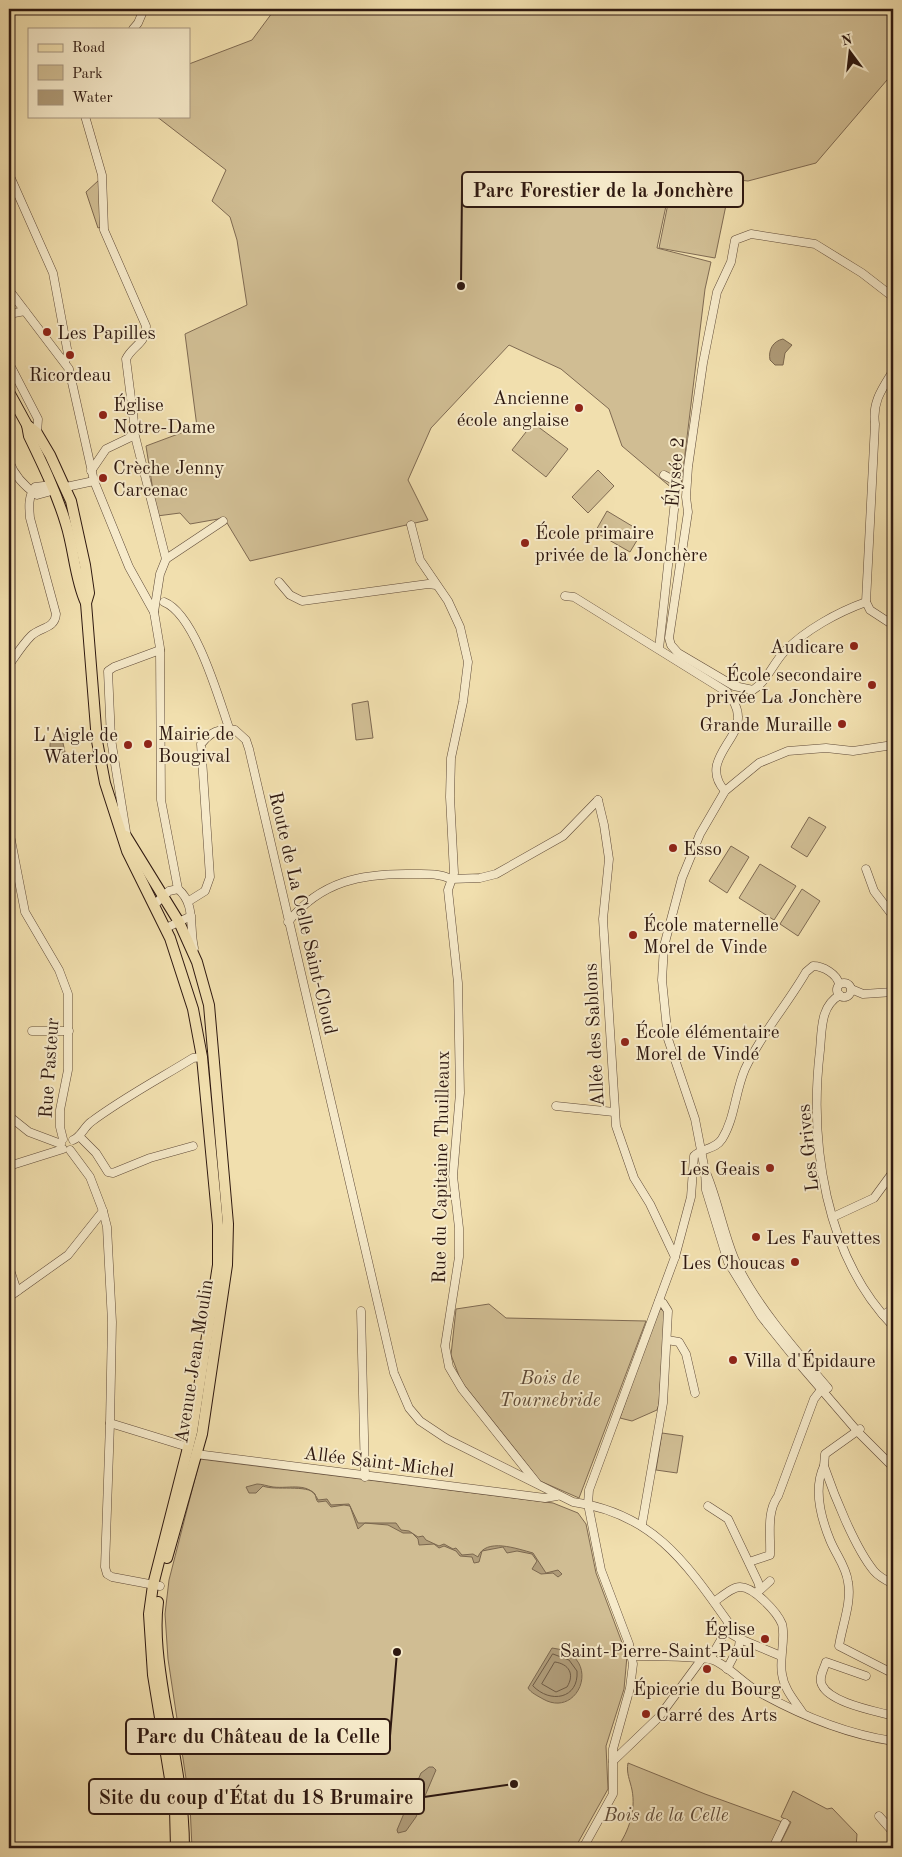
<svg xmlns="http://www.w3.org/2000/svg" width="902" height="1857" font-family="'Old Standard TT',serif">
<rect width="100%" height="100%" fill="#f1dfae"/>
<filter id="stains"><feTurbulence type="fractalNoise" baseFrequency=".004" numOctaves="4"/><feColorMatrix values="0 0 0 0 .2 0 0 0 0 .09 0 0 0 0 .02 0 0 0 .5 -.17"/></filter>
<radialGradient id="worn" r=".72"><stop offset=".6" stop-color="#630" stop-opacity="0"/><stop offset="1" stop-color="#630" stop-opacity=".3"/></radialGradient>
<g fill="#d0bd93" stroke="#7f6a52">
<polygon points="275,9 893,9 893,73 816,163 748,181 673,173 657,248 711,262 705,289 680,495 622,446 609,409 561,369 509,345 431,428 408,480 428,520 250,561 224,518 190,524 180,513 157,516 146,446 197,427 185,334 247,305 237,240 230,217 212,201 226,170 156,116 189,116 189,64 252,40"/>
<polygon points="674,174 731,181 715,258 659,248"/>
<polygon points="99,180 101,227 98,228 86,192"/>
<polygon points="533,423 568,449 546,477 512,450"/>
<polygon points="598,470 614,486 588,513 572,497"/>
<polygon points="607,511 642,532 630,552 595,532"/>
<polygon points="368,701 373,738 356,740 352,704"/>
<polygon points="809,817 826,827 807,857 791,847"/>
<polygon points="731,846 749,857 727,893 709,881"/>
<polygon points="760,864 796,886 774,920 739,898"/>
<polygon points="802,889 820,901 798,936 780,924"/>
<polygon points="489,1304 506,1318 646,1321 579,1498 540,1481 461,1381 451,1355 456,1309"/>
<polygon points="658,1308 665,1311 659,1404 657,1410 632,1421 620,1418"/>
<polygon points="662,1433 683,1436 677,1473 656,1470"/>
<polygon points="200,1459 553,1503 578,1513 586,1524 596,1573 627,1656 624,1689 606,1746 608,1789 575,1848 192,1848 190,1805 168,1659 165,1614 169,1580"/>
<path d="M 628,1763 L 705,1794 L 785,1823 L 773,1848 L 617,1848 C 629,1831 636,1810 632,1790 C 630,1780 626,1773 628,1763 Z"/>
<polygon points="793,1791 827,1809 832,1808 857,1834 856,1848 778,1848 791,1822 781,1817"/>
</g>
<g fill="#af9b78" stroke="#7b674e">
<path d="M 783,339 L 792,345 L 785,353 L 783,365 L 775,365 L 770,360 C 768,350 773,341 783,339 Z"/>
<path d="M 61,732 L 68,737 L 63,743 L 65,752 L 57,757 L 53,755 C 47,746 50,736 61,732 Z"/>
<path d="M 257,1484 C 262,1484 267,1486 273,1487 C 290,1489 310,1481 318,1500 L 327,1499 L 331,1505 L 349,1504 L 358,1523 L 396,1523 L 401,1530 L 409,1531 L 418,1537 L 423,1536 L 426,1540 L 439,1546 L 444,1544 L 453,1549 L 456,1548 L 462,1555 L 473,1554 L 478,1557 C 485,1537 518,1549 533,1553 L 546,1573 L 558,1570 L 562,1574 L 558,1577 L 553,1573 L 541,1574 L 532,1569 L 537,1561 L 532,1554 L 517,1551 L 507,1553 L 503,1547 L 482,1551 L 479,1562 L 474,1563 L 472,1557 L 460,1556 L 456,1551 L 444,1546 L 439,1548 L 434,1544 L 419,1545 L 418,1539 L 412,1533 L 403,1533 L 388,1525 L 365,1523 L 358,1529 L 350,1506 L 344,1505 L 331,1507 L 326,1501 L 318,1502 C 316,1500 316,1497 315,1494 C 308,1484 274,1491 263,1486 L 256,1493 L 249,1493 L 246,1487 Z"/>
<path d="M 552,1648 C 604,1654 580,1720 543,1699 C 538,1696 531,1693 528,1688 Z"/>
<polygon points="429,1767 433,1767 436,1770 416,1817 406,1831 398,1833 397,1830 418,1780 421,1773"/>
</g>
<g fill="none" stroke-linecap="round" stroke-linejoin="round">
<g stroke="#6e5a44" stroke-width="1">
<path d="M 553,1654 L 569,1660 L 577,1671 C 579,1699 550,1704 533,1686 Z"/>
<path d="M 555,1662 C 569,1664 575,1674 567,1687 L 556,1692 L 542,1684 Z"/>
</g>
<g stroke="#5f4a38" stroke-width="9">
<g id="minor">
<polyline points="133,29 138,23 144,9"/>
<path d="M 85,116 L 102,175 L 104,230 L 146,326 C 146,344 133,345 126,359 L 135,430 L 129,438 L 106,449 L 91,471"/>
<polyline points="9,174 53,273 68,354 65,362"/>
<polyline points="9,290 69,369 94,481 129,567 154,612 160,648 161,800 178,889"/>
<polyline points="9,314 25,311"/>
<polyline points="9,363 38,419 37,433"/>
<path d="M 893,371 C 882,389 872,402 875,424 L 866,602 L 870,610 L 893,625"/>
<polyline points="134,432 166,559 160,574 154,612"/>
<path d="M 9,461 C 14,475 24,486 37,495 L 48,492 L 52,485 L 35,487 C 28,497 29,507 30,518 L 56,614 C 55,629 40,627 31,636 C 23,644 16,655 9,665"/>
<polyline points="66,487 94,481"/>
<polyline points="411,525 420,560 448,601 460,627 468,662 463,702 451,758 450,797 454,873 448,890 458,983 460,1093 453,1176 459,1228 459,1257 445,1346 449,1367 462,1389 536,1482"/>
<polyline points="166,559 223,521"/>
<polyline points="279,582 290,595 302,601 428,584 436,585"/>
<path d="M 565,596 L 574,597 L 727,692 C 732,699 738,707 738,717 C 739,741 699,762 725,791"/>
<path d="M 164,602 C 195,614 219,699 229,728"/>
<path d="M 866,602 C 838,612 805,630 784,652 C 772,665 768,680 753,690 L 734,686 L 678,653 L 671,645 L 669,638 L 688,512 L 686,497 L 688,467 L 703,363 L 717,292 L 731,262 L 735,240 L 751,234 L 815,244 L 862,273 L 893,297"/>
<polyline points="659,649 677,482 664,475"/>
<polyline points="893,745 853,751 826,748 788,751 759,763 725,791 700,834 682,878 664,946 662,980 668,1039 695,1119 705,1171 706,1190 728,1262 761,1316 802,1367 858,1432 893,1467"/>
<polyline points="598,800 604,825 609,859 603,919 616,1126 634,1178 650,1204 675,1257"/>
<polyline points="9,830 25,912 59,970 68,994 68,1070 60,1110 60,1127 63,1139"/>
<polyline points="127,838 111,739 108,671 114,667 160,650"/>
<polyline points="866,869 874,891 893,916"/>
<polyline points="451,879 480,878 496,874 563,836 598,800"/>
<path d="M 189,901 L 205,891 L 210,877 L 201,744 C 209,733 221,727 235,730 L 246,740 L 249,749 L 394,1373 L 409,1408 L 420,1421 L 447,1439 L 573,1502 C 652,1513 685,1561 728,1622 L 726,1631 L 710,1659"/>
<path d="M 155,904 L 169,891 L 178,889 C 196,904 189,927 194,948"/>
<path d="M 288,922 C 321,881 362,873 413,874 C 425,874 439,873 451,879"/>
<polyline points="166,928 191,916"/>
<polyline points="893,962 893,984"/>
<circle cx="844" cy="990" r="7"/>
<polyline points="851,989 863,994 893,992"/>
<path d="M 840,995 C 820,1006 822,1030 820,1050 C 809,1143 825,1256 893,1326"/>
<polyline points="32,1031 69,1031"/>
<polyline points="556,1106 614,1112"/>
<polyline points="9,1116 29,1132 61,1144"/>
<polyline points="79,1136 96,1153 108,1172 113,1173 150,1158 193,1146"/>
<path d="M 73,1140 C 81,1137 84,1127 91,1122 C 123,1098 159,1079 193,1058 L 202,1057"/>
<polyline points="70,1150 90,1177 103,1211 107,1227 112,1322 110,1423 188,1447"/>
<polyline points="9,1166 63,1149"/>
<path d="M 707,1175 C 718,1202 723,1231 734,1258 C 753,1302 797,1352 828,1388"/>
<polyline points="833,1217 874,1198 893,1172"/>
<polyline points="9,1267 17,1291"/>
<polyline points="9,1297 68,1255 103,1211"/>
<polyline points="361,1311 365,1477"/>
<polyline points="883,1315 893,1309"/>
<polyline points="667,1340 679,1342 686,1354 695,1393"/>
<polyline points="110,1423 105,1567 107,1574 112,1577 160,1586"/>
<path d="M 860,1429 L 825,1454 L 824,1466 C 834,1495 855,1548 874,1571 C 879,1577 887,1581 893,1584"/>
<polyline points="196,1454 545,1498 557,1496"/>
<path d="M 824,1466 C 813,1489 821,1518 830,1540 C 836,1555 846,1566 848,1582 C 852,1602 842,1626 839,1646 L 890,1672"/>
<polyline points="708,1506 728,1519 758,1582 760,1589 757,1592"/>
<polyline points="642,1524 663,1403 668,1311 663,1303 659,1301"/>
<path d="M 749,1562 L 770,1555 C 771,1535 766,1513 778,1496 L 814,1399 L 824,1386"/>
<polyline points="759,1591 770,1581"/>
<path d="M 714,1602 C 721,1597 732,1587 740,1587 C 754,1587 777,1612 782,1624 C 786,1637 779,1660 782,1674 C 784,1689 794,1700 802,1712"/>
<polyline points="726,1631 740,1639 781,1656"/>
<path d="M 633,1656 C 657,1656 685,1656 709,1659 C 722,1660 744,1684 757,1691 C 798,1714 846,1734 893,1741"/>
<polyline points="727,1669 739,1646 740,1639"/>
<path d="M 866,1676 L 826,1662 C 824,1669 818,1678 822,1685 C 830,1703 876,1711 893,1716"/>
<polyline points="613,1761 659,1717 701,1660"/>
<polyline points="879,1816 893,1832"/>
<path d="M 583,1848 L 613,1794 L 613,1749 L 630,1688 L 633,1664 L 629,1644 L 601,1570 L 588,1504 L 589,1490 L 675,1257 L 691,1197 L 694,1156 C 702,1148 715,1150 722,1139 C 735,1118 735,1092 745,1069 C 761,1034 787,1005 806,972 L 813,966 C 823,966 837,974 839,984"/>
<polyline points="773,1848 785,1823"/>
</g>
</g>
<g stroke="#2e1810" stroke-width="12">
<g id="major">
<polyline points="9,392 27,425 37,433 50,455 71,501 85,565 89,593 86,603"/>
<path d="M 27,425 L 29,436 C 43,465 57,494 66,524 C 74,549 75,580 86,603 L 97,741 L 105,783 L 127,851 L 170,938 L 193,1009 L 202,1057 L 218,1225 L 218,1265 L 192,1432 L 153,1585 L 149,1614 L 153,1675 L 175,1809 L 176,1848"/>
<polyline points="126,836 179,922 197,962 209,1005 228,1224 227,1265 202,1434 167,1558"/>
<path d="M 158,1602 C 154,1632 159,1666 164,1697 C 173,1747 184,1797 184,1848"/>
</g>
</g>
<use href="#minor" stroke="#f6eaca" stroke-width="8"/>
<use href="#major" stroke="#f1dfae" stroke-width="10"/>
</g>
<g fill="#8f2418" stroke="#f6eaca" stroke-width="2">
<circle cx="47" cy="332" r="5"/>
<circle cx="70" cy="355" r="5"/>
<circle cx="579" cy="408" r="5"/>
<circle cx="103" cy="415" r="5"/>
<circle cx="103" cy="478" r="5"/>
<circle cx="525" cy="543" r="5"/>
<circle cx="854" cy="646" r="5"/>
<circle cx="872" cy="685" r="5"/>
<circle cx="842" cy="724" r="5"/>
<circle cx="148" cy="744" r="5"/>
<circle cx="128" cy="745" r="5"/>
<circle cx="673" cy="848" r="5"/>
<circle cx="633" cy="935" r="5"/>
<circle cx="625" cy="1042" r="5"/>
<circle cx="770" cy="1168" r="5"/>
<circle cx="756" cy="1237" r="5"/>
<circle cx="795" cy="1262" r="5"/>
<circle cx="733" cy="1360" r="5"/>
<circle cx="765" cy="1639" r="5"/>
<circle cx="707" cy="1669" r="5"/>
<circle cx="646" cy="1714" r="5"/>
</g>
<g text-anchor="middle" stroke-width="4" stroke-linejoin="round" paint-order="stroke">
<g font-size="19" fill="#2e1810" stroke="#f6eaca" text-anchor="start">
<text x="57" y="339">Les Papilles</text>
<text x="70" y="381" text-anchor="middle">Ricordeau</text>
<text x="569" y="404" text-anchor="end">Ancienne<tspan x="569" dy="22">école anglaise</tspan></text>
<text x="113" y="411">Église<tspan x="113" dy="22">Notre-Dame</tspan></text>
<text x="113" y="474">Crèche Jenny<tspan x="113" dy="22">Carcenac</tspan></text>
<text x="535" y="539">École primaire<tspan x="535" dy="22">privée de la Jonchère</tspan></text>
<text x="844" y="653" text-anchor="end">Audicare</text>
<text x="862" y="681" text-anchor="end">École secondaire<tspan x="862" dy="22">privée La Jonchère</tspan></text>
<text x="832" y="731" text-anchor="end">Grande Muraille</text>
<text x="158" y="740">Mairie de<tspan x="158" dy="22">Bougival</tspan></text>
<text x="118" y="741" text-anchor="end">L'Aigle de<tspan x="118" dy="22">Waterloo</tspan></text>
<text x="683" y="855">Esso</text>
<text x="643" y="931">École maternelle<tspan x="643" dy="22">Morel de Vinde</tspan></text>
<text x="635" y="1038">École élémentaire<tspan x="635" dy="22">Morel de Vindé</tspan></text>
<text x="760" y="1175" text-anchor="end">Les Geais</text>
<text x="766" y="1244">Les Fauvettes</text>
<text x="785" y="1269" text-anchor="end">Les Choucas</text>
<text x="743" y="1367">Villa d'Épidaure</text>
<text x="755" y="1635" text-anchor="end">Église<tspan x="755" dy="22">Saint-Pierre-Saint-Paul</tspan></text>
<text x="707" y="1695" text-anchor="middle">Épicerie du Bourg</text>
<text x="656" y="1721">Carré des Arts</text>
</g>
<g font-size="19" fill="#2e1810" stroke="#f6eaca">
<text transform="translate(674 472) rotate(-85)" y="7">Élysée 2</text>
<text transform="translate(304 913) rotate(77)" y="7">Route de La Celle Saint-Cloud</text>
<text transform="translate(593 1035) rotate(-93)" y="7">Allée des Sablons</text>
<text transform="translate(48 1068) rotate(-86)" y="7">Rue Pasteur</text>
<text transform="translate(807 1148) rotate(-96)" y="7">Les Grives</text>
<text transform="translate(440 1167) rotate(-89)" y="7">Rue du Capitaine Thuilleaux</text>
<text transform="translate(193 1361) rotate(-81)" y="7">Avenue Jean Moulin</text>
<text transform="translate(379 1461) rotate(7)" y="7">Allée Saint-Michel</text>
</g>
<g font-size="19" font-style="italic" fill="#5f4a37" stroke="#f6eaca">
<text x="550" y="1384">Bois de<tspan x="550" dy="22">Tournebride</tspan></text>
<text x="666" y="1821">Bois de la Celle</text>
</g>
</g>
<path fill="none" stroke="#2e1810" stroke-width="2" d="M461 286L462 190M397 1652L390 1736M514 1784L424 1797"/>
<g fill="#2e1810" stroke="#f6eaca" stroke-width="2">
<circle cx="461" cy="286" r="5"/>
<circle cx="397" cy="1652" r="5"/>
<circle cx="514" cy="1784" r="5"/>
</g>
<g fill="#f6eaca" stroke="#2e1810" stroke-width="2">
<rect x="462" y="172" width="281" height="35" rx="5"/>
<rect x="126" y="1719" width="264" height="35" rx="5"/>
<rect x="89" y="1779" width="335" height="35" rx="5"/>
</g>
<g font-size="20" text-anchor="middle" font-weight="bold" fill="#2e1810">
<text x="603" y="197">Parc Forestier de la Jonchère</text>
<text x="258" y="1743">Parc du Château de la Celle</text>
<text x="256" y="1804">Site du coup d'État du 18 Brumaire</text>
</g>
<rect width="902" height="1857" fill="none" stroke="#f1dfae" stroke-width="30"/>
<rect x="10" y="10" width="882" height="1837" fill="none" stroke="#2e1810" stroke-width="2.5"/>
<rect x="15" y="15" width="872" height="1827" fill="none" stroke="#2e1810"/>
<rect x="28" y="28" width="162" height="90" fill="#f6eaca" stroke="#a69680"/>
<rect x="38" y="44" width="25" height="8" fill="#f1dfae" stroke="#a69680"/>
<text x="72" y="52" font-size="15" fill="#2e1810">Road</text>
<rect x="38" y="65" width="25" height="15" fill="#d0bd93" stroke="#a69680"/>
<text x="72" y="78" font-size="15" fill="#2e1810">Park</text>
<rect x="38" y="90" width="25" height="15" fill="#af9b78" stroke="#a69680"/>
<text x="72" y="102" font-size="15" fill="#2e1810">Water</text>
<g transform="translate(850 52) rotate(345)" stroke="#f6eaca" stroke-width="4" paint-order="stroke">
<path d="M0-4L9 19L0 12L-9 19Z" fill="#2e1810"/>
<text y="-8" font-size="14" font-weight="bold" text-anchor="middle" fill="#2e1810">N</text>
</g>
<rect width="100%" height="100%" filter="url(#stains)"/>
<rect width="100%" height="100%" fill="url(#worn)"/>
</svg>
